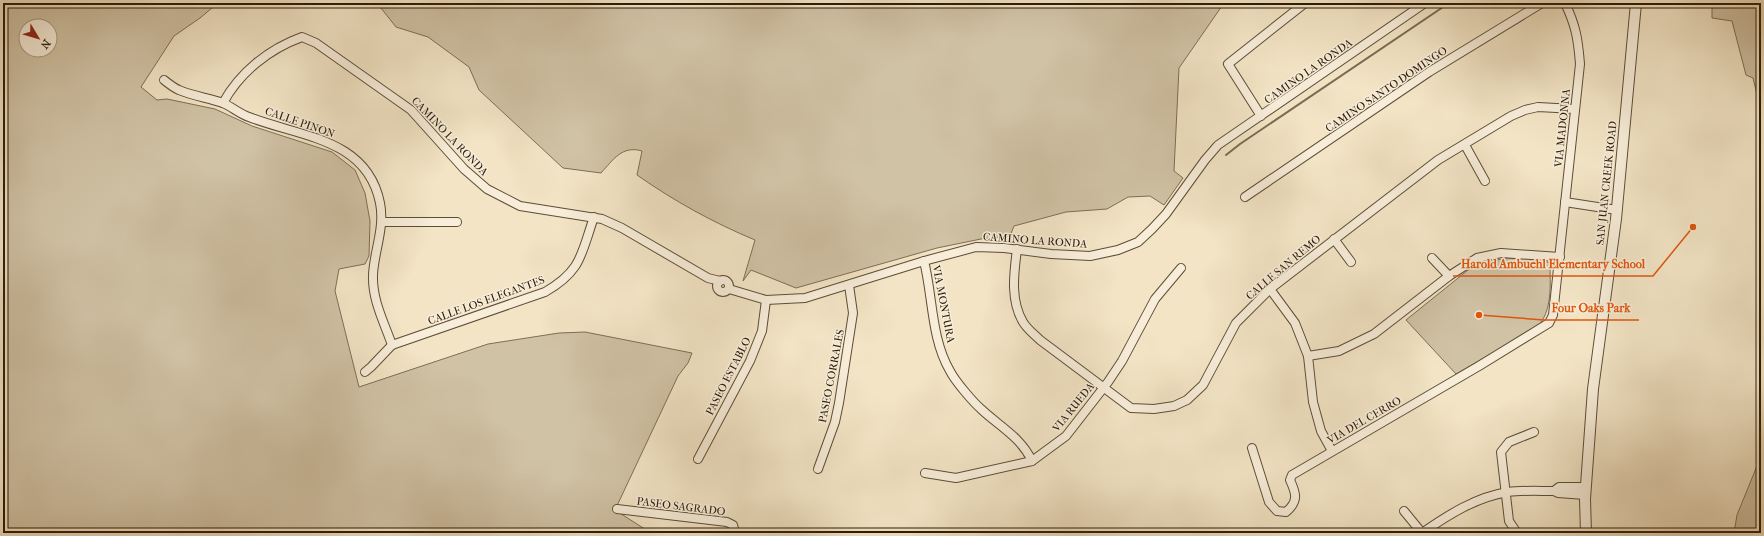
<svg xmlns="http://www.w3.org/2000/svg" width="1764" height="536" font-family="'IM FELL French Canon',serif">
<rect width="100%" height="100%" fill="#f2e4c5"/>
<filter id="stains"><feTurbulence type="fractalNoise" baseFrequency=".005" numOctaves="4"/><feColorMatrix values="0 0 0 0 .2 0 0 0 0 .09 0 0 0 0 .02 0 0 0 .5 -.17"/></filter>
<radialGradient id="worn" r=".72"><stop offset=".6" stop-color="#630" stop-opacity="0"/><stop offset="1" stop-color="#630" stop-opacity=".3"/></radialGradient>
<g fill="#d0c2a5" stroke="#7e6e56" fill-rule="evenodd">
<path d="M 3,3 L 218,3 L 200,18 L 174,36 L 141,87 L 157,100 L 167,99 L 215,109 L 252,126 L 332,152 L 355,170 L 365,193 L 370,221 L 369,256 L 365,264 L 339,269 L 335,291 L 359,387 L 488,344 L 559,333 L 585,332 L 692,353 L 688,363 L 678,376 L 615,510 L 651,533 L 3,533 ZM 26,26 L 50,26 L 50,50 L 26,50 Z"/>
<path d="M 377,3 L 1224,3 L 1179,68 L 1174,171 L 1183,178 L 1164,205 L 1150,196 L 1128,197 L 1107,209 L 1066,212 L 1014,226 L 1010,236 L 981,239 L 937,248 L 796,288 L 751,270 L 743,281 L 755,240 C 714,223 674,201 637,175 L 642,151 C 622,145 613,160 601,173 L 563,168 L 479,90 L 469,67 L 428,37 L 396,27 Z"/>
<polygon points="1712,3 1761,3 1761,111 1753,78 1746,75 1732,21 1712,18"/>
<path d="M 1507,258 L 1540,259 L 1550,263 C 1550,284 1553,311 1537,327 L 1456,374 L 1406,320 L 1468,270 L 1487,262 Z"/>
<polygon points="1761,456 1761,533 1734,533 1737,515"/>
</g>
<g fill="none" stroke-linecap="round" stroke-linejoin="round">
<polyline stroke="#7a6b53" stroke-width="2" points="1226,155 1240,144 1449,3"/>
<g stroke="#5d4d37" stroke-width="10">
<g id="minor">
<path d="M 164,80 C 169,84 174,88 179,90 C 193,96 209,98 223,103 C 232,107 240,114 249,117 C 300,137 367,138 380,203 C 385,228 374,251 373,275 C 372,300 384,322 392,345"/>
<path d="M 223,103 C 240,72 269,49 302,37 L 316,43 L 411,110 L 464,169 L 487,189 L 520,206 L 602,219 L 622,228 L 708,278 L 720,281"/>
<polyline points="1261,116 1228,64 1305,3"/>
<polyline points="1465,145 1485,181"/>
<polyline points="1245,197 1429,72 1542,3"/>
<polyline points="1565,202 1617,210"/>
<polyline points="382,222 457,222"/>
<polyline points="1334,239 1351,262"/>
<path d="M 1017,249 C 1014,273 1010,300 1023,322 C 1027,329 1034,334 1040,340 L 1131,408 L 1154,409 L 1174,406 L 1187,400 L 1203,385 L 1236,323 L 1270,289 L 1438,160 L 1511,116 L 1525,110 L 1538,107 L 1575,109"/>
<polyline points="1432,258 1449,276"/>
<path d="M 924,261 C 933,297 931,339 950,371 C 955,381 973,402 981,409 C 999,426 1021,437 1032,461"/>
<circle cx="723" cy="286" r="6"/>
<polyline points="729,289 766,300 805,298 924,261 976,247 1004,248 1051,254 1090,256 1118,250 1138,242 1152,229 1166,214 1205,160 1218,145 1425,3"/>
<polyline points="1270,289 1295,323 1308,356 1313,402 1321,431 1332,451"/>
<path d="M 392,345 L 545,292 C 582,271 581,254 594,217"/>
<polyline points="1308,356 1339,351 1374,334 1449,276 1477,258 1501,253 1560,257"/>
<polyline points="365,372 371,367 392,345"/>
<path d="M 1252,448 L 1269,502 L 1277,511 L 1286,512 C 1299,501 1296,493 1290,480 L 1292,475 L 1479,366 L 1549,323 L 1553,315 L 1580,64 C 1578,39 1576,26 1565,3"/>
<polyline points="698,459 750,361 762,331 766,300"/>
<polyline points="818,469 835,422 839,403 853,313 849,285"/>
<polyline points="925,473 956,478 1032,461 1066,436 1108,382 1122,361 1155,299 1181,268"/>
<polyline points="1554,491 1559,487 1586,487"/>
<polyline points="617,509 727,522 733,525 735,533"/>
<polyline points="1404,511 1422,533"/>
<path d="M 1422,533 C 1448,515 1476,497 1508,492 C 1523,490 1539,491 1554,491 L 1558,493 L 1585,495"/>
<polyline points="1517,533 1509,521 1501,452 1509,442 1534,432"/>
</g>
</g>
<g stroke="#5d4d37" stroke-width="12">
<polyline id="tertiary" points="1586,533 1585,499 1593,389 1616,219 1636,3"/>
</g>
<use href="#minor" stroke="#f7edd9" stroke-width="8"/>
<use href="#tertiary" stroke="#f7edd9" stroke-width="10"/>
</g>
<g text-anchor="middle" stroke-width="3" stroke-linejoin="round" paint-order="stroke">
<g font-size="11" fill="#2b1b08" stroke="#f7edd9">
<text transform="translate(1308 71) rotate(-35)" y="4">CAMINO LA RONDA</text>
<text transform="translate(1386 89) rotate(-34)" y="4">CAMINO SANTO DOMINGO</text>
<text transform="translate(300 122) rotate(19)" y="4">CALLE PINON</text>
<text transform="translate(1562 128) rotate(-84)" y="4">VIA MADONNA</text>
<text transform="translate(450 136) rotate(46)" y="4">CAMINO LA RONDA</text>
<text transform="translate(1606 183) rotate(-84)" y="4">SAN JUAN CREEK ROAD</text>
<text transform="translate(1035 240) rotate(4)" y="4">CAMINO LA RONDA</text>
<text transform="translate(1283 267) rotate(-40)" y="4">CALLE SAN REMO</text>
<text transform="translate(486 300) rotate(-20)" y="4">CALLE LOS ELEGANTES</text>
<text transform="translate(944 304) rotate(79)" y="4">VIA MONTURA</text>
<text transform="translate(728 376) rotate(-63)" y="4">PASEO ESTABLO</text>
<text transform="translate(831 376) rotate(-79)" y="4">PASEO CORRALES</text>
<text transform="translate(1073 407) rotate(-51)" y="4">VIA RUEDA</text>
<text transform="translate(1364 420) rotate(-30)" y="4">VIA DEL CERRO</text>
<text transform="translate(681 506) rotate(7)" y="4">PASEO SAGRADO</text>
</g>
</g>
<path fill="none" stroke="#df560c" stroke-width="1.5" d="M1693 227L1653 276H1453M1479 315L1544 320H1639"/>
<g fill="#df560c" stroke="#f7edd9" stroke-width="1.5">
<circle cx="1693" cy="227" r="4"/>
<circle cx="1479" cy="315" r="4"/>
</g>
<g font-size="12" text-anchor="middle" font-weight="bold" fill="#df560c" stroke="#f7edd9" stroke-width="3" stroke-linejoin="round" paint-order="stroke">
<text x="1553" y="268">Harold Ambuehl Elementary School</text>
<text x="1591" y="312">Four Oaks Park</text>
</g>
<rect width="1764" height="536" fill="none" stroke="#f2e4c5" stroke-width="16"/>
<rect x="4" y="4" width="1756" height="528" fill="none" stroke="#2b1b08" stroke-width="2"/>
<rect x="8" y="8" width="1748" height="520" fill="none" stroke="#2b1b08"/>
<g transform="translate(38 38) rotate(128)"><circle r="19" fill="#f7edd9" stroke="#a59985"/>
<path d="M0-3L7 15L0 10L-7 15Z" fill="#8f2418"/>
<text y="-6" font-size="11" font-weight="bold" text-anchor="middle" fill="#2b1b08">N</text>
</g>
<rect width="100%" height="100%" filter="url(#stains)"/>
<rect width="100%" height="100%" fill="url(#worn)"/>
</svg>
